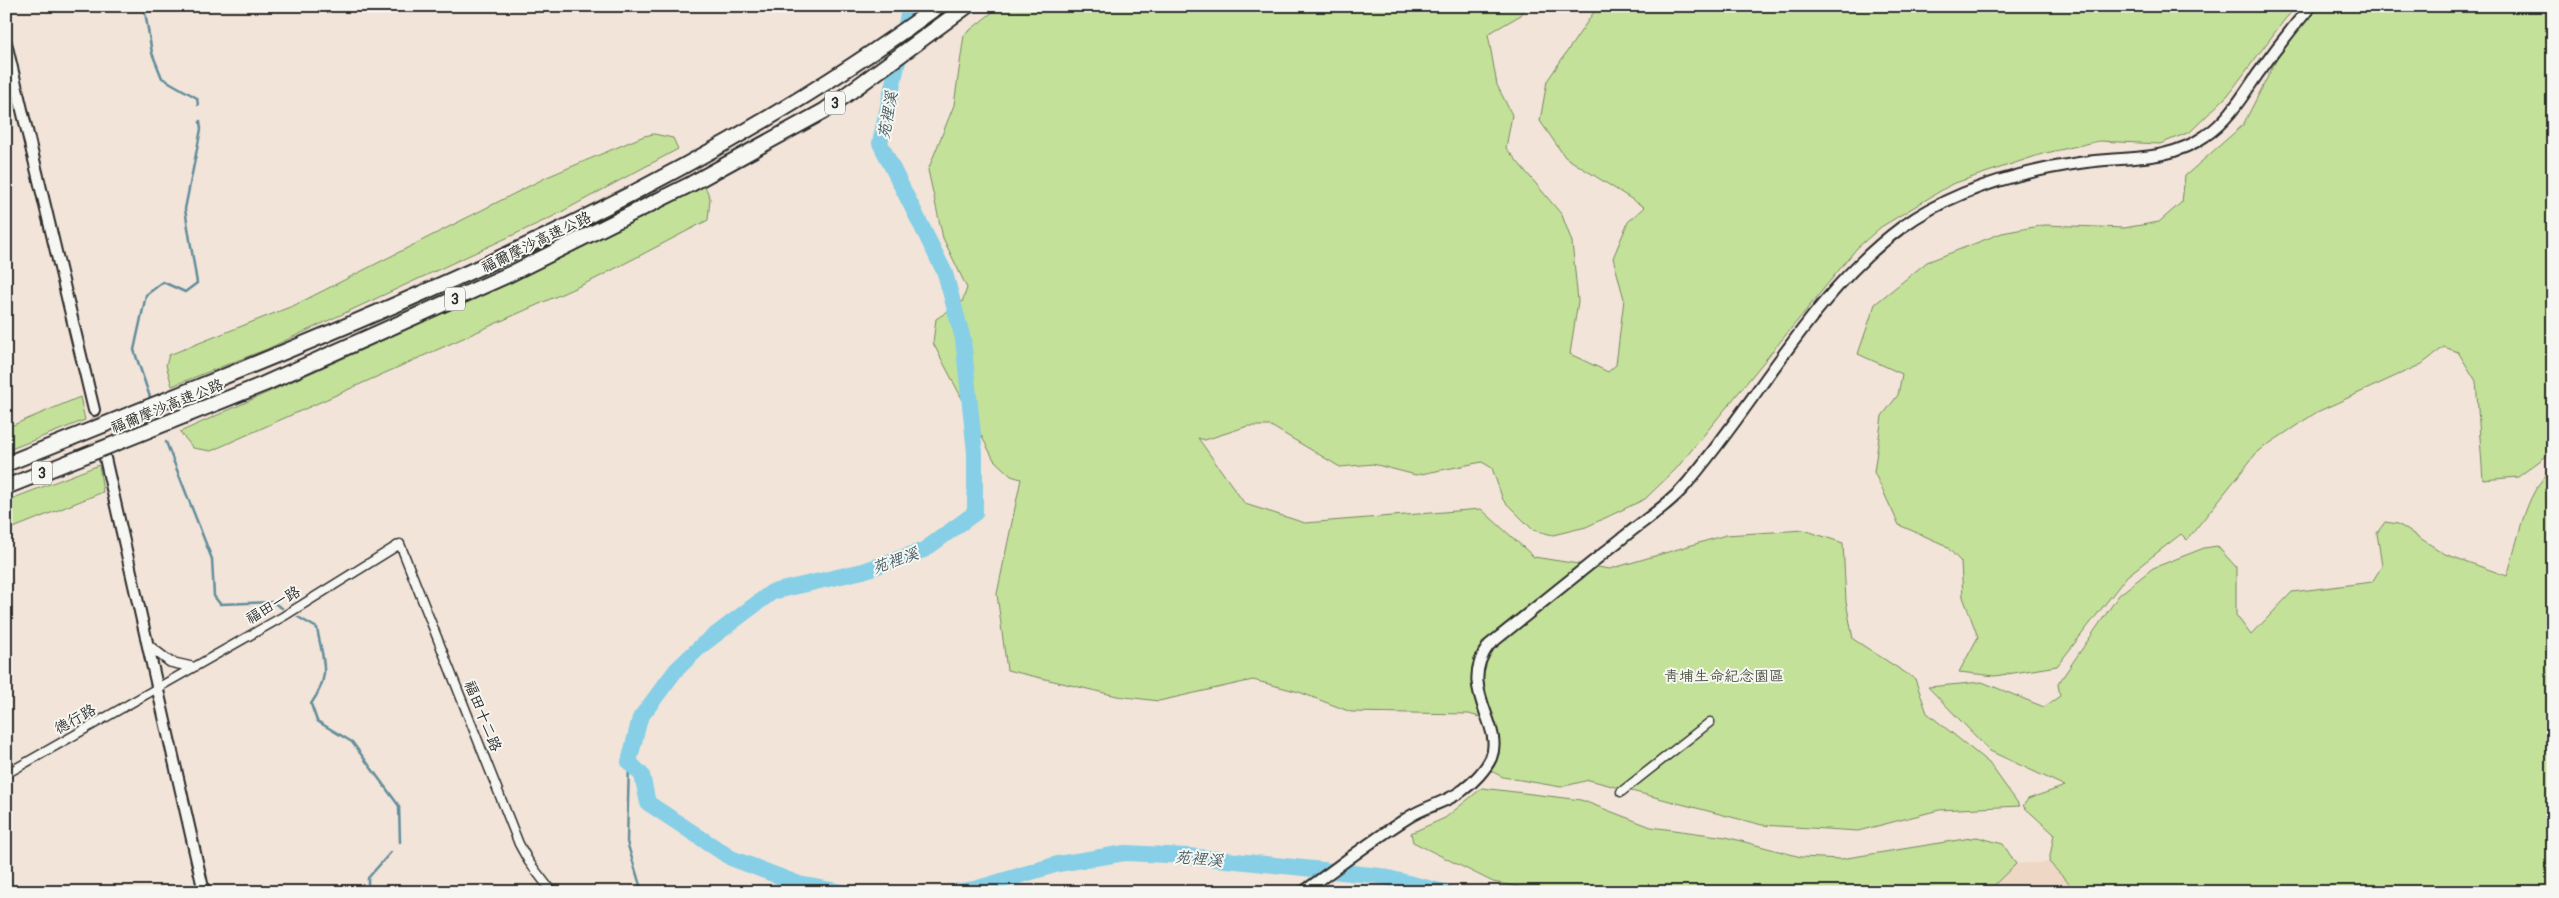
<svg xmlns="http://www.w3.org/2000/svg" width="2559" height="898" font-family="Pangolin,'LXGW WenKai TC',sans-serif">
<rect width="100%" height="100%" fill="#f2e4d8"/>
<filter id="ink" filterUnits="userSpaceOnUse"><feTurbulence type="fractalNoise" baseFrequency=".02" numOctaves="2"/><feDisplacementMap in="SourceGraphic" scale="10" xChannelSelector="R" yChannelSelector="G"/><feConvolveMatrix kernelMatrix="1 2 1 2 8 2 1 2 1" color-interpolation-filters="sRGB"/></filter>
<g filter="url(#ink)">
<polygon fill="#efd7c5" points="2049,862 2077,892 1987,892 2016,864"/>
<g fill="#c3e199" stroke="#778662">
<polygon points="1000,6 1527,6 1521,15 1488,34 1497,85 1512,115 1506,148 1562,215 1572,242 1578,301 1570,354 1608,372 1616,365 1624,299 1613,258 1628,222 1644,207 1565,157 1540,121 1547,81 1598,6 2298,6 2285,19 2228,95 2190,132 2160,144 2099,141 2042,154 1952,184 1881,227 1857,248 1676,469 1645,499 1586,527 1553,535 1533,530 1503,500 1492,468 1482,462 1416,475 1373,464 1340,467 1271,426 1248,426 1205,440 1198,438 1245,504 1305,523 1481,509 1534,557 1610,569 1726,535 1804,530 1843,543 1846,602 1853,639 1915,679 1927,713 1989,763 2020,806 1939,810 1858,831 1762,825 1589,780 1561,787 1503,777 1491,771 1498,749 1493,721 1469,714 1351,712 1299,692 1253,680 1159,701 1117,696 1007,670 997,594 1021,479 1011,476 994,460 933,343 936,319 962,302 967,288 943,238 928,170 954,105 964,35"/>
<polygon points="2320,6 2553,6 2553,451 2518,477 2483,480 2476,381 2458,352 2444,347 2422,364 2317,412 2258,451 2187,540 2181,534 2127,576 2057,666 1995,676 1959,672 1978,637 1963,597 1961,562 1945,545 1899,525 1874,472 1882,416 1898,395 1902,374 1858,354 1875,304 1927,262 2002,233 2045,225 2124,228 2159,222 2182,202 2185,176 2243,125 2286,41"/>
<polygon points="654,134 673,138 678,149 552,217 267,349 172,386 166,365 169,355 295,305 547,177 644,136"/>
<polygon points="704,184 710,198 708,220 595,279 211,451 193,448 180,432 510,283"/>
<polygon points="80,397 85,420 6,451 6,428"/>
<polygon points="99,465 103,492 6,531 6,501"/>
<path d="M 2553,468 L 2553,892 L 2077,892 L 2049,862 L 2054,834 L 2023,806 L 2028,799 L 2065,786 L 1990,751 L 1928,687 L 1982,682 L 2044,707 L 2060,696 L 2058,684 L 2119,595 L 2153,568 L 2204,548 L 2217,546 L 2236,567 L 2236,615 L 2251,635 L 2292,592 L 2372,582 L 2382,566 L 2377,533 L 2385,522 L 2398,524 L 2445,554 L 2507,576 C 2519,540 2523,494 2553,468 Z"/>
<polygon points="1482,788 1581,800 1651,827 1726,837 1801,857 1841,859 1977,837 2003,844 2016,864 1987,892 1545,892 1493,882 1413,842 1411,833 1445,818"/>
</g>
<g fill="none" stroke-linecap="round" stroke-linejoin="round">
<g stroke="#628d9c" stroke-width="2.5">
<polyline points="144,6 152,53 162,78 197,98 198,105"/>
<polyline points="151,400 134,350 146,295 163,282 185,292 197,283 185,209 201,129 200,121"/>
<polyline points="155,410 159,421"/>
<polyline points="166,442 212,559 214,596 220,604 272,602 282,608"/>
<path d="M 298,617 L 317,628 C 323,662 332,674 311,704 L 317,721 L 352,742 L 399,806 L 400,842"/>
<polyline points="629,762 627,842 642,892"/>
<polyline points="368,892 368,878 391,852"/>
</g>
<g stroke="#86cfe7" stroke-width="16">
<polyline points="843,892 799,884 731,858 648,803 642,775 629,762 640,718 676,670 702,645 772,592 863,571 924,550 975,513 975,453 963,339 945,273 880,143 910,6"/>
<polyline points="956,892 975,889 1058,864 1125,853 1188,856 1380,876 1444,892"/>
</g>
<polyline stroke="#cabfb5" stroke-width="10" stroke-dasharray="10 5" stroke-linecap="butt" points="94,410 104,453"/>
<g stroke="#2b2b2b" stroke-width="11">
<g id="minor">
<polyline points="6,774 284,616 400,544 519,844 529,862 552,892"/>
<polyline points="1621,792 1710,722"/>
</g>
</g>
<g stroke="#2b2b2b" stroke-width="12">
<polyline id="tertiary" points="148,645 170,662 192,667"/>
</g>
<g stroke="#2b2b2b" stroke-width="14">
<g id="secondary">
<polyline points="6,43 94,410"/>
<polyline points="105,458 204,892"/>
<path d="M 1303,892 C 1338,867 1372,840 1409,817 C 1426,806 1448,802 1463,790 C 1473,783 1486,769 1491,758 C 1505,724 1456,689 1489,645 C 1534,609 1579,573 1625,536 C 1643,521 1667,506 1683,488 C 1758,402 1810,295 1902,227 C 1953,190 2019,172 2079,163 C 2123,156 2167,163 2205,136 C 2228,121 2242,97 2257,75 C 2274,51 2292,28 2311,6"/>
</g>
</g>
<g stroke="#2b2b2b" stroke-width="18">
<g id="motorway">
<path d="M 203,385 C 459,282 715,170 938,6"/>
<polyline points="214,404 264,384 510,274 691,184 824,111 967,6"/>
<polyline points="6,464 71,438"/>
<polyline points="6,487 79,458"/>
</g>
</g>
<use href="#minor" stroke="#f6f6f2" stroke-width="8"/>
<use href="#tertiary" stroke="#f6f6f2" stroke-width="9"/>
<use href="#secondary" stroke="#f6f6f2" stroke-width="10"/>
<use href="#motorway" stroke="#f6f6f2" stroke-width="14"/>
<g stroke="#2b2b2b" stroke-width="18" stroke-linecap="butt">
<g id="motorway-bridge">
<polyline points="71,438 203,385"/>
<polyline points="79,458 214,404"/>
</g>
</g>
<use href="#motorway-bridge" stroke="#f6f6f2" stroke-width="14"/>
</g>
</g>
<g text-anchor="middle" stroke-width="4" stroke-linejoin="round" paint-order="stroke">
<g fill="#f6f6f2" stroke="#686867" stroke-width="1">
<rect x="825" y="91.5" width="20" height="23" rx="4"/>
<rect x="445" y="287.5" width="20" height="23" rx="4"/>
<rect x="32" y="461.5" width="20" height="23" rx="4"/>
</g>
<g font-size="14" font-weight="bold" fill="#2b2b2b">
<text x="835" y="108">3</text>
<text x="455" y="304">3</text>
<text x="42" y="478">3</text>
</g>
<g font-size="15" fill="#2b2b2b" stroke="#f6f6f2">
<text transform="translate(536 242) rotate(-26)" y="5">福爾摩沙高速公路</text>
<text transform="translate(167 406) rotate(-22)" y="5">福爾摩沙高速公路</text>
<text transform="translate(273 605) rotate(-30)" y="5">福田一路</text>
<text transform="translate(483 716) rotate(68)" y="5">福田十二路</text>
<text transform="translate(75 719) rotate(-29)" y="5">德行路</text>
</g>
<g font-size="15" fill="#515846" stroke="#f6f6f2">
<text x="1724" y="681">青埔生命紀念園區</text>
</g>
<g font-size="16" font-style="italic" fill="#465c63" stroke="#f6f6f2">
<text transform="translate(887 115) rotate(-80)" y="6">苑裡溪</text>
<text transform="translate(895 560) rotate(-20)" y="6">苑裡溪</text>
<text transform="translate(1199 858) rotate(5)" y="6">苑裡溪</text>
</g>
</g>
<rect width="2559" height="898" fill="none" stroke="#f6f6f2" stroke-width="25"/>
<rect x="12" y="12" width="2534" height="873" fill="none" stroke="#2b2b2b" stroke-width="2" filter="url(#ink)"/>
</svg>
